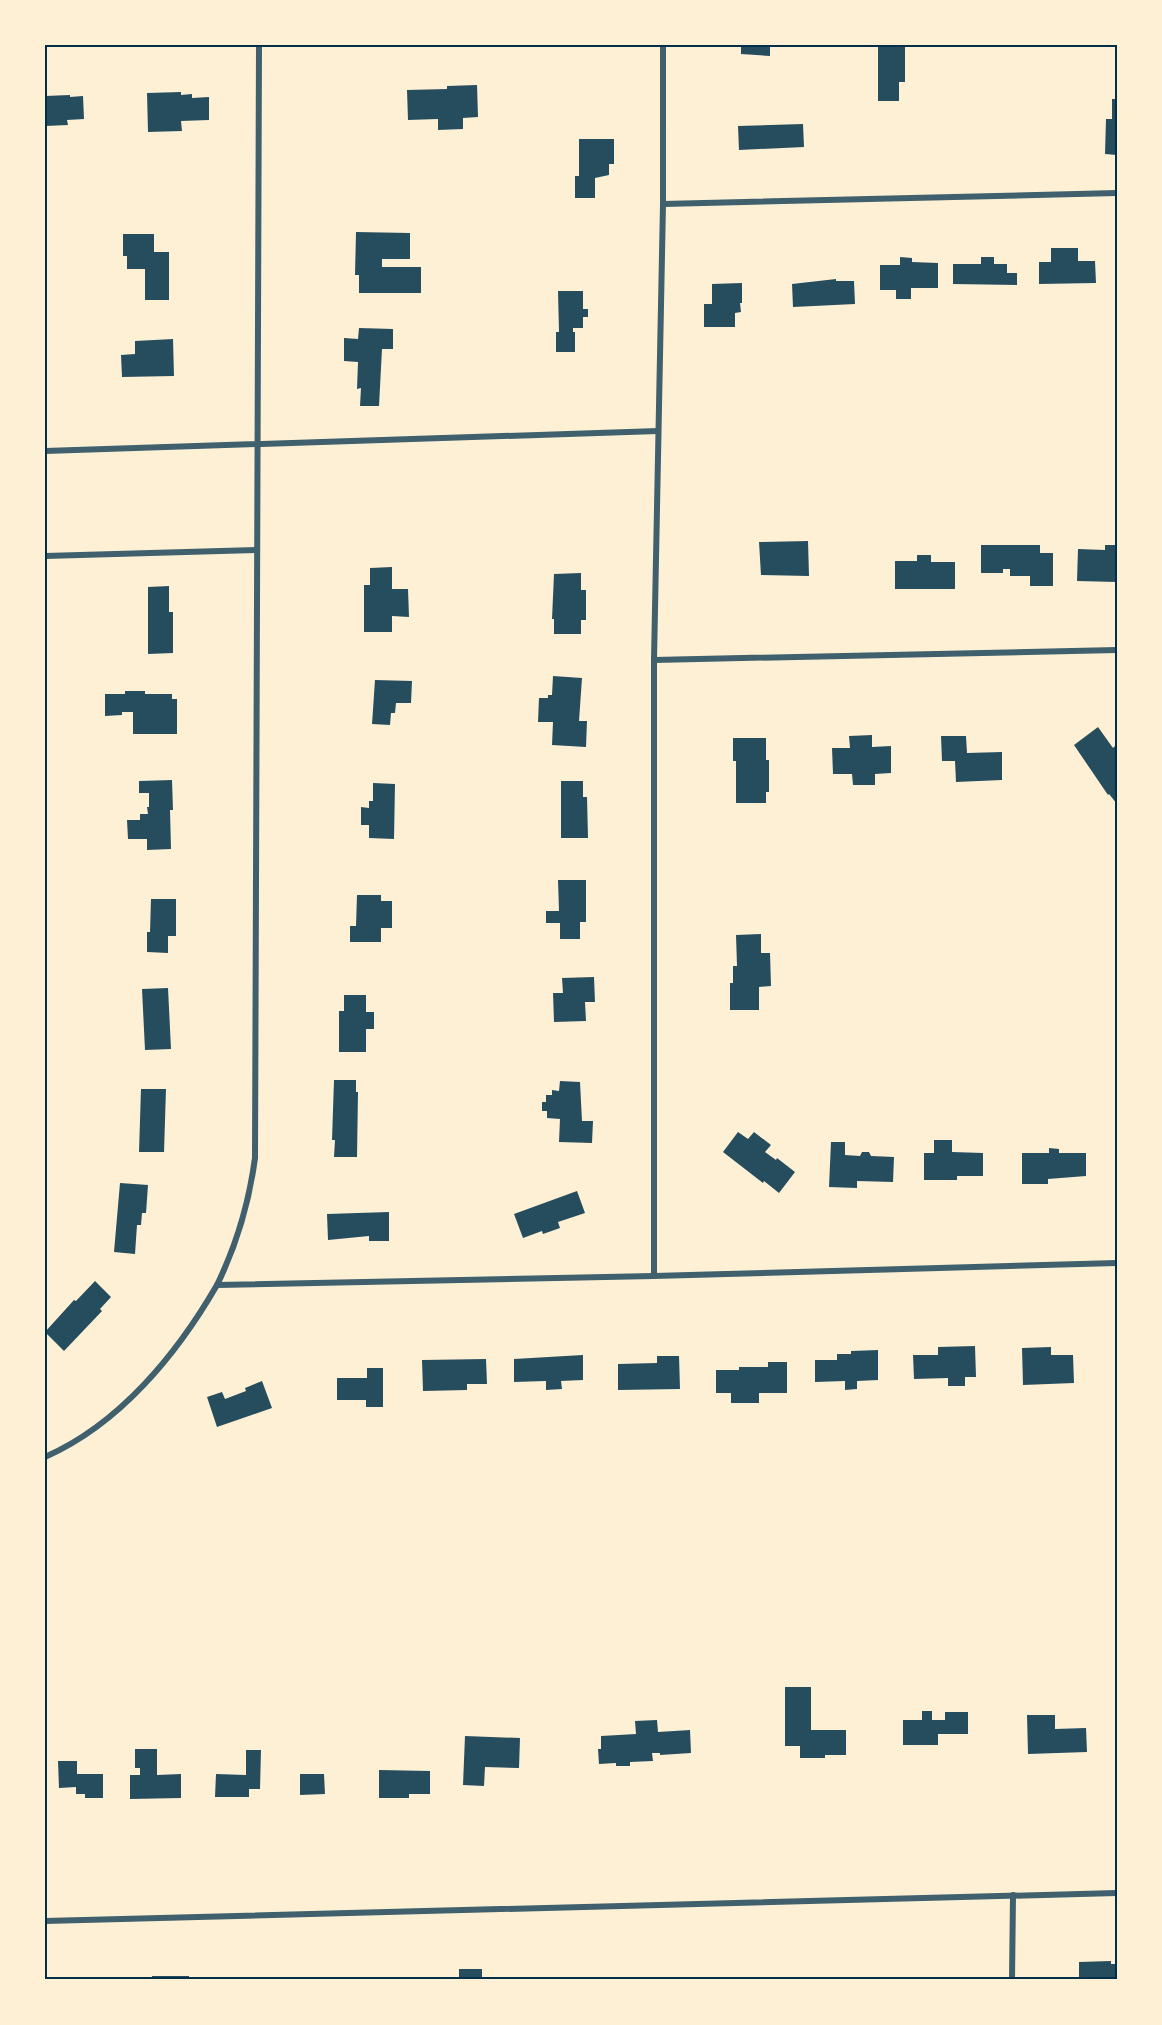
<svg xmlns="http://www.w3.org/2000/svg" width="1162" height="2025" font-family="'DM Sans',sans-serif">
<rect width="100%" height="100%" fill="#fdf0d5"/>
<g fill="#264d5e">
<polygon points="741,45 770,45 770,56 741,54"/>
<polygon points="878,45 905,45 905,82 899,82 899,101 878,101"/>
<polygon points="477,85 478,117 463,118 463,129 438,130 438,119 408,120 407,90 447,89 447,86"/>
<polygon points="181,92 181,95 192,94 192,98 209,97 209,120 181,121 182,131 148,132 147,93"/>
<polygon points="70,95 70,97 83,96 84,119 67,120 68,125 45,126 45,96"/>
<polygon points="1112,99 1117,99 1117,155 1105,154 1106,119 1112,119"/>
<polygon points="803,124 804,147 739,150 738,126"/>
<polygon points="579,139 614,139 614,164 609,164 609,175 595,178 595,198 575,198 575,176 579,176"/>
<polygon points="356,232 410,233 410,259 382,259 382,267 421,267 421,293 359,293 359,275 355,275"/>
<polygon points="123,234 154,234 154,252 169,252 169,300 145,300 145,269 127,269 127,256 123,256"/>
<polygon points="1051,248 1078,248 1078,261 1095,261 1096,283 1039,284 1039,262 1051,262"/>
<polygon points="900,257 912,258 912,262 938,263 938,288 911,288 911,299 896,299 896,290 880,290 880,265 900,265"/>
<polygon points="981,257 994,257 994,264 1007,264 1007,273 1017,273 1017,285 953,284 953,264 981,264"/>
<polygon points="836,279 836,281 854,281 855,304 793,307 792,284"/>
<polygon points="742,283 742,303 740,303 741,312 735,313 735,327 704,327 704,304 712,304 712,284"/>
<polygon points="558,291 583,291 583,309 588,309 588,317 583,317 583,328 573,328 573,332 575,332 575,352 556,352 556,332 559,332"/>
<polygon points="359,328 393,329 393,349 382,349 379,406 360,406 361,388 357,389 358,362 344,361 344,338 358,339"/>
<polygon points="173,339 174,376 122,377 121,355 135,354 135,341"/>
<polygon points="808,541 809,576 761,575 759,542"/>
<polygon points="981,545 1040,545 1040,553 1053,553 1053,586 1030,586 1030,576 1010,576 1010,569 1003,569 1003,573 981,573"/>
<polygon points="1105,545 1117,545 1117,582 1077,581 1078,549 1105,550"/>
<polygon points="917,555 931,555 931,562 955,562 955,589 895,589 895,561 917,561"/>
<polygon points="392,567 392,589 408,589 409,617 392,616 392,632 364,632 364,585 370,585 370,568"/>
<polygon points="581,573 581,590 586,590 586,620 581,620 581,634 554,634 554,619 552,619 554,574"/>
<polygon points="169,586 169,612 173,612 173,653 148,654 148,587"/>
<polygon points="553,676 582,678 579,721 587,721 586,747 552,745 553,722 538,722 539,698 548,698 548,695 552,695"/>
<polygon points="375,680 412,681 411,703 396,703 395,713 391,713 390,725 372,724"/>
<polygon points="125,691 145,691 145,694 172,694 172,699 177,699 177,734 133,734 133,712 122,712 122,715 105,716 105,694 125,694"/>
<polygon points="1098,727 1113,748 1115,746 1117,750 1117,804 1109,794 1108,795 1074,745"/>
<polygon points="872,735 872,747 891,746 891,773 875,774 875,785 853,785 852,774 833,774 832,748 850,748 849,736"/>
<polygon points="941,736 966,736 967,753 1002,752 1002,780 956,782 955,761 942,761"/>
<polygon points="733,738 766,738 766,760 769,760 769,792 766,792 766,803 736,803 736,761 733,761"/>
<polygon points="172,780 173,810 170,810 171,849 147,850 147,839 128,839 127,820 140,820 140,814 148,814 147,807 149,807 149,793 139,793 139,781"/>
<polygon points="561,781 583,781 583,797 587,797 588,838 561,838"/>
<polygon points="373,783 395,784 394,839 369,838 369,825 361,825 361,807 369,808 369,801 373,801"/>
<polygon points="558,880 586,880 586,922 580,922 580,939 560,939 560,923 546,923 546,911 559,911"/>
<polygon points="357,895 381,895 381,901 392,901 392,928 381,928 381,942 350,942 350,926 356,926"/>
<polygon points="151,899 176,899 176,936 168,936 168,953 147,952 147,932 150,932"/>
<polygon points="761,934 761,953 770,953 771,986 759,987 759,1010 730,1010 730,983 733,983 733,966 737,966 736,935"/>
<polygon points="594,977 595,1002 585,1002 586,1021 554,1022 553,993 563,993 562,978"/>
<polygon points="168,988 171,1049 145,1050 142,989"/>
<polygon points="344,995 366,995 366,1012 374,1012 374,1029 366,1029 366,1052 339,1052 339,1011 344,1011"/>
<polygon points="334,1080 356,1080 356,1092 358,1092 357,1157 334,1157 335,1140 332,1140"/>
<polygon points="560,1081 580,1082 582,1121 593,1121 592,1143 559,1142 560,1119 547,1118 547,1111 542,1111 542,1102 546,1102 546,1095 552,1095 552,1090 559,1091"/>
<polygon points="141,1089 166,1089 164,1152 139,1152"/>
<polygon points="738,1132 748,1139 754,1132 771,1145 765,1152 776,1160 777,1158 795,1172 779,1193 764,1181 763,1183 723,1152"/>
<polygon points="934,1140 952,1140 952,1152 983,1153 983,1176 957,1176 957,1180 924,1180 924,1153 934,1153"/>
<polygon points="831,1142 845,1142 845,1155 860,1156 862,1152 869,1152 871,1156 894,1157 893,1182 857,1181 857,1188 829,1187"/>
<polygon points="1049,1148 1059,1149 1059,1153 1086,1153 1086,1176 1048,1179 1048,1184 1022,1184 1022,1153 1049,1153"/>
<polygon points="120,1183 148,1185 146,1213 142,1213 141,1225 137,1225 135,1254 114,1252"/>
<polygon points="577,1191 585,1213 558,1222 560,1228 543,1234 542,1231 523,1238 514,1214"/>
<polygon points="389,1212 389,1241 369,1241 369,1236 328,1240 327,1214"/>
<polygon points="95,1281 111,1297 100,1309 102,1311 64,1351 45,1332 74,1300 76,1301"/>
<polygon points="975,1346 976,1377 965,1377 965,1386 948,1386 948,1378 914,1379 913,1355 938,1355 938,1347"/>
<polygon points="1051,1347 1051,1355 1073,1355 1074,1383 1023,1385 1022,1348"/>
<polygon points="878,1350 878,1380 857,1381 857,1389 845,1390 845,1381 815,1382 815,1360 837,1360 837,1354 851,1354 851,1351"/>
<polygon points="583,1355 583,1380 561,1381 562,1389 546,1390 546,1381 514,1382 514,1359"/>
<polygon points="657,1356 679,1356 680,1389 618,1390 618,1364 657,1363"/>
<polygon points="486,1359 487,1384 467,1384 467,1390 423,1391 422,1360"/>
<polygon points="768,1362 787,1362 787,1393 759,1393 759,1403 731,1403 731,1393 716,1393 716,1370 739,1370 739,1367 768,1367"/>
<polygon points="367,1368 383,1368 383,1407 366,1407 366,1400 337,1400 337,1378 367,1378"/>
<polygon points="262,1381 272,1408 217,1427 207,1397 222,1392 225,1399 246,1391 245,1388"/>
<polygon points="785,1687 811,1687 811,1730 846,1730 846,1755 825,1755 825,1758 800,1758 800,1746 785,1746"/>
<polygon points="922,1711 932,1711 932,1720 945,1720 945,1712 968,1712 968,1734 938,1734 938,1745 903,1745 903,1720 922,1720"/>
<polygon points="1027,1715 1055,1715 1055,1729 1086,1728 1087,1752 1028,1754"/>
<polygon points="657,1720 658,1732 690,1730 691,1753 660,1755 660,1753 652,1753 653,1761 630,1762 630,1766 616,1766 616,1763 599,1764 598,1749 601,1749 601,1736 636,1734 635,1721"/>
<polygon points="465,1736 520,1738 519,1768 485,1767 484,1786 463,1785"/>
<polygon points="135,1749 157,1749 157,1775 181,1774 181,1798 130,1799 130,1775 140,1775 140,1768 135,1768"/>
<polygon points="246,1750 261,1750 260,1789 249,1789 249,1797 215,1797 216,1774 246,1775"/>
<polygon points="58,1761 77,1761 77,1774 103,1774 103,1798 85,1798 85,1794 76,1794 76,1787 59,1788"/>
<polygon points="379,1770 430,1771 430,1794 409,1794 409,1798 379,1798"/>
<polygon points="300,1774 324,1774 325,1794 300,1795"/>
<polygon points="1111,1961 1111,1964 1117,1964 1117,1980 1079,1980 1079,1962"/>
<rect x="459" y="1969" width="23" height="11"/>
<rect x="152" y="1976" width="37" height="4"/>
</g>
<g fill="none" stroke-linecap="round" stroke-linejoin="round">
<g stroke="#3f606c" stroke-width="6">
<polyline points="663,204 1117,193"/>
<polyline points="45,451 658,431"/>
<polyline points="45,556 257,550"/>
<polyline points="654,660 1117,650"/>
<polyline points="654,1276 654,660 663,204 663,45"/>
<path d="M 217,1285 C 237,1244 249,1203 255,1158 L 259,45"/>
<path d="M 45,1457 C 120,1424 177,1354 217,1285 L 654,1276 L 1117,1263"/>
<polyline points="45,1921 1117,1893"/>
<polyline points="1012,1980 1013,1895"/>
</g>
</g>
<rect width="1162" height="2025" fill="none" stroke="#fdf0d5" stroke-width="93"/>
<rect x="46" y="46" width="1070" height="1932" fill="none" stroke="#003049" stroke-width="2"/>
</svg>
